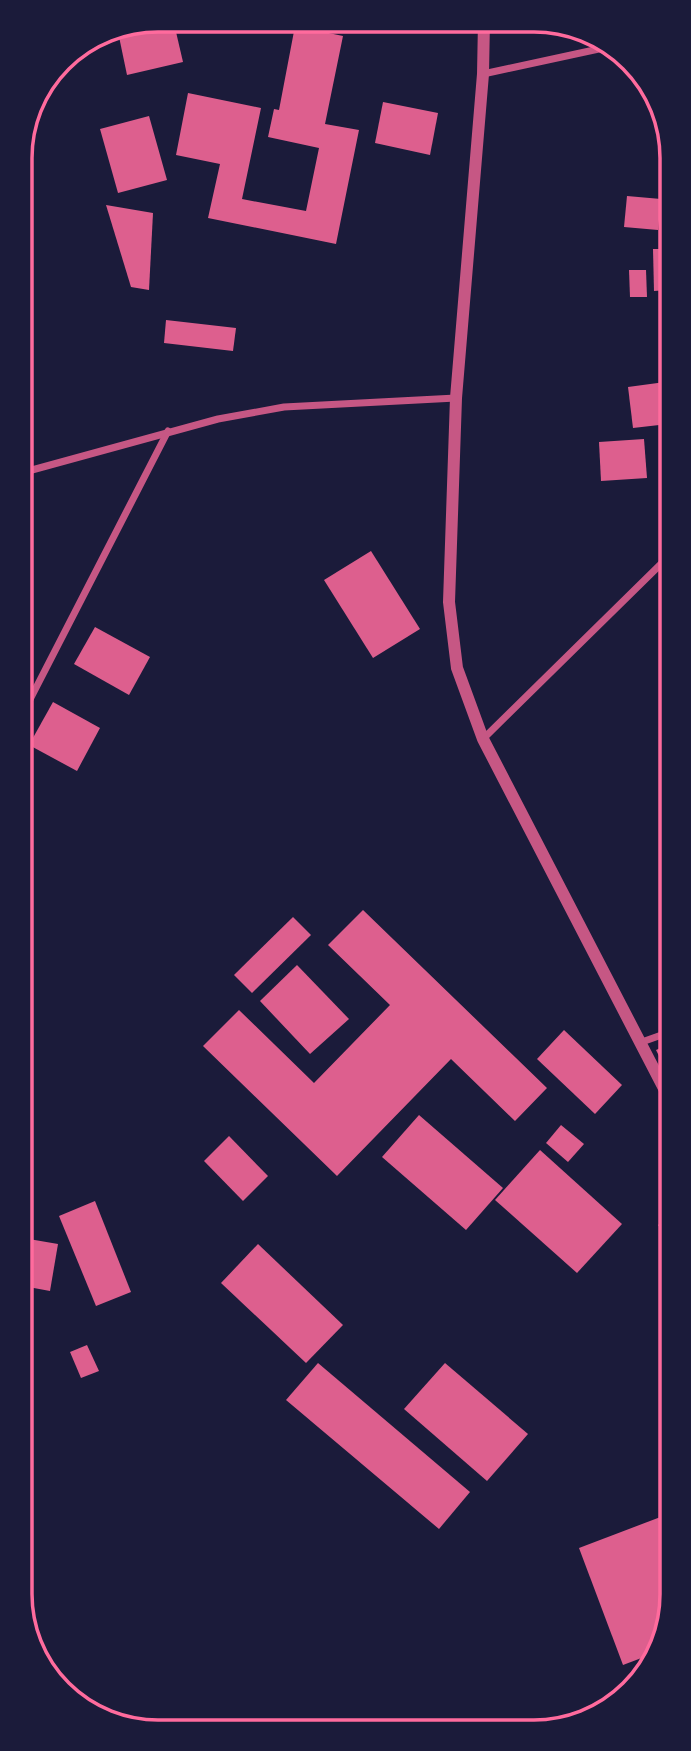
<svg xmlns="http://www.w3.org/2000/svg" width="691" height="1751" font-family="'Titillium Web',sans-serif">
<rect width="100%" height="100%" fill="#1b1b3a"/>
<g fill="#dd5f8e">
<polygon points="157,19 173,19 183,62 127,75 117,27"/>
<polygon points="295,26 343,36 325,124 359,130 336,244 208,218 220,164 176,155 188,93 261,108 242,199 306,211 319,148 268,137 274,109 279,110"/>
<polygon points="383,102 438,113 430,155 375,143"/>
<polygon points="149,116 167,180 118,193 100,129"/>
<polygon points="627,196 661,199 658,230 624,227"/>
<polygon points="106,205 153,213 149,290 131,287"/>
<polygon points="653,249 668,249 668,290 654,291"/>
<polygon points="629,270 646,270 647,297 630,297"/>
<polygon points="166,320 236,328 233,351 164,343"/>
<polygon points="665,382 668,424 633,428 628,387"/>
<polygon points="644,439 647,478 601,481 599,442"/>
<polygon points="371,551 420,629 373,658 324,580"/>
<polygon points="95,627 150,657 129,695 74,664"/>
<polygon points="53,702 100,728 77,771 29,745"/>
<polygon points="363,910 547,1088 515,1121 451,1059 337,1176 203,1046 239,1010 314,1083 390,1005 328,945"/>
<polygon points="293,917 311,935 252,993 234,975"/>
<polygon points="297,965 349,1019 310,1054 260,1001"/>
<polygon points="564,1030 622,1085 595,1114 537,1059"/>
<polygon points="670,1044 670,1078 656,1050"/>
<polygon points="419,1115 503,1188 466,1230 382,1157"/>
<polygon points="561,1125 584,1144 568,1162 546,1143"/>
<polygon points="229,1136 268,1176 243,1201 204,1161"/>
<polygon points="540,1150 622,1224 577,1273 495,1200"/>
<polygon points="95,1201 131,1292 96,1306 59,1216"/>
<polygon points="670,1216 670,1241 658,1225"/>
<polygon points="23,1238 58,1244 50,1291 23,1286"/>
<polygon points="258,1244 343,1325 306,1363 221,1283"/>
<polygon points="87,1345 99,1371 81,1378 70,1352"/>
<polygon points="318,1363 470,1492 439,1529 286,1400"/>
<polygon points="445,1363 528,1434 487,1481 404,1409"/>
<polygon points="671,1513 671,1603 652,1654 623,1665 579,1548"/>
</g>
<g fill="none" stroke-linecap="round" stroke-linejoin="round">
<g stroke="#c65784" stroke-width="7">
<polyline points="483,74 608,47"/>
<polyline points="21,473 218,419 284,407 456,398"/>
<polyline points="21,717 168,431"/>
<polyline points="483,739 668,557"/>
<polyline points="639,1043 670,1032"/>
<polyline points="23,1307 28,1636"/>
</g>
<polyline stroke="#c65784" stroke-width="12" points="484,21 483,74 456,398 449,602 457,668 483,739 670,1100"/>
</g>
<path d="M0 0H691V1751H0ZM158 32H534A126 126 0 0 1 660 158V1594A126 126 0 0 1 534 1720H158A126 126 0 0 1 32 1594V158A126 126 0 0 1 158 32Z" fill="#1b1b3a" fill-rule="evenodd"/>
<path fill="none" stroke="#ff6b9d" stroke-width="3.5" d="M158 32H534A126 126 0 0 1 660 158V1594A126 126 0 0 1 534 1720H158A126 126 0 0 1 32 1594V158A126 126 0 0 1 158 32Z"/>
</svg>
